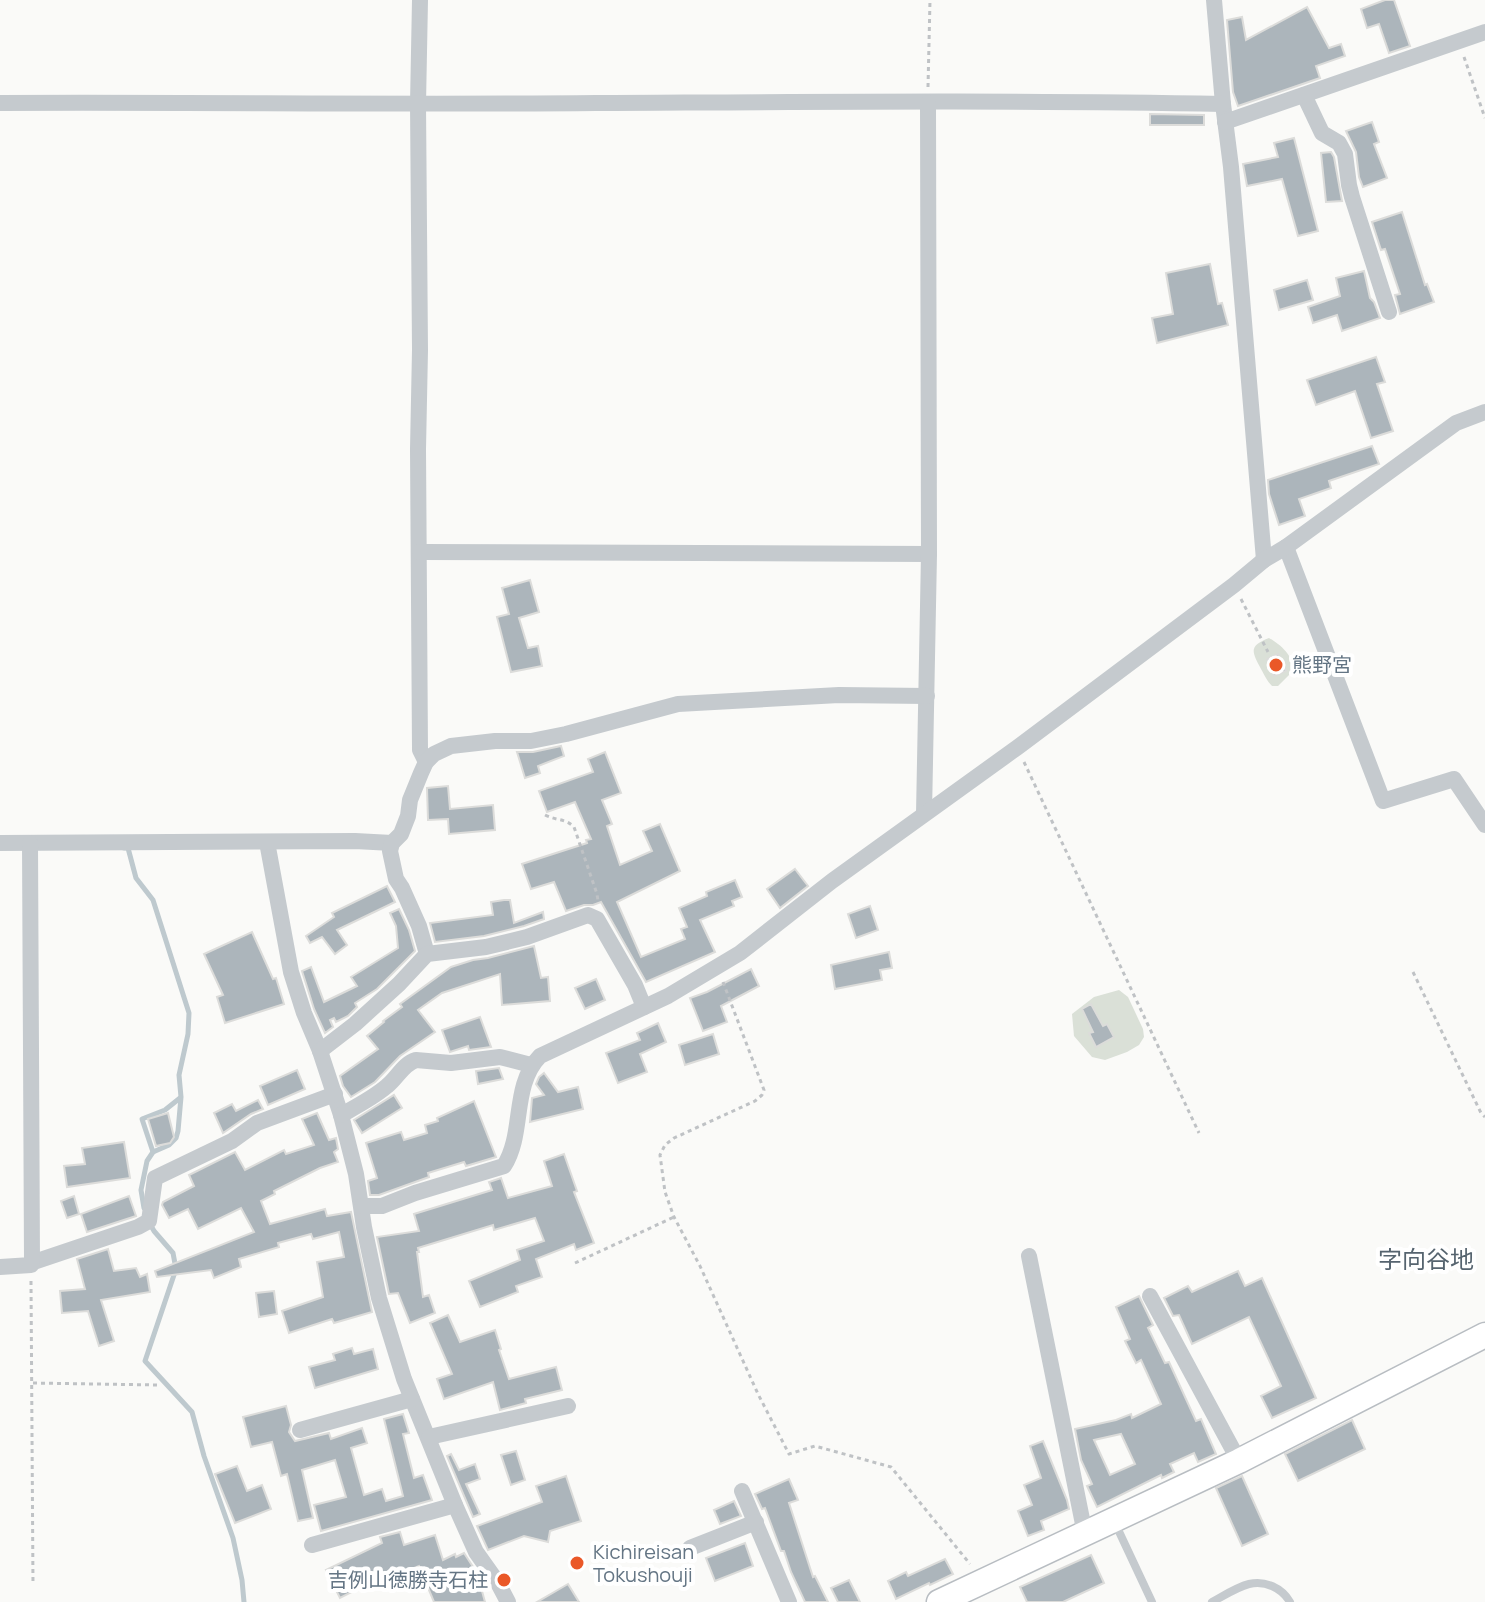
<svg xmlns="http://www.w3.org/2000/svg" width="1485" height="1602" font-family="Manrope,'Noto Sans JP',sans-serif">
<rect width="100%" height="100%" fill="#fafaf8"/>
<g fill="#dae0d7">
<path d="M 1269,638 C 1281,645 1294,656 1293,671 L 1278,686 L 1272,686 C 1267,681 1265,676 1261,669 C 1252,652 1248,646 1269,638 Z"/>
<polygon points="1119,990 1128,997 1143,1029 1144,1037 1139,1045 1127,1052 1105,1060 1092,1057 1074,1036 1072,1014 1094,997"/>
</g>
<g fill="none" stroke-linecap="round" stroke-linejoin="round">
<g stroke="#bec9ce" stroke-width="5">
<polyline points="124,848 128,848 136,878 153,900 189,1013 188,1034 179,1075 181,1097 178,1131 176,1138 169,1145 153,1152 147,1161 141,1190 144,1208"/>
<polyline points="153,1152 142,1119 165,1110 180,1098"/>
<polyline points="150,1224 154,1231 173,1253 176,1269 145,1361 192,1412 204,1456 233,1538 242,1580 244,1602"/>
</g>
</g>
<g fill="#acb5bb" stroke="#dcdcda" stroke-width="2" fill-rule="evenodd">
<polygon points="1385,0 1394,0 1410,46 1389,53 1379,24 1367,28 1361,9"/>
<polygon points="1307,7 1329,48 1341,44 1345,56 1316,66 1320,78 1238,106 1233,92 1227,20 1242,17 1246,40"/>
<polygon points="1150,114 1204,115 1204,125 1150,125"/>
<polygon points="1372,122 1379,142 1374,144 1387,178 1363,187 1359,177 1356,152 1346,131"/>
<polygon points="1294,138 1318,231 1298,236 1282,179 1247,186 1243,164 1278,157 1274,143"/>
<polygon points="1331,152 1334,157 1342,201 1326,202 1321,153"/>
<polygon points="1402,212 1425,285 1427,284 1434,302 1400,314 1395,295 1400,294 1385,249 1381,250 1372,222"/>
<polygon points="1210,264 1218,304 1222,303 1228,325 1157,343 1152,318 1173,314 1166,273"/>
<polygon points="1364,271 1370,298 1374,302 1380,318 1342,331 1337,315 1313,323 1308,307 1340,296 1336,278"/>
<polygon points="1307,280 1313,300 1279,310 1274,290"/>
<polygon points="1376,357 1385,382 1377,384 1393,431 1371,438 1355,391 1316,405 1307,380"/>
<polygon points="1372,446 1379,464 1329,481 1331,488 1299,499 1305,516 1279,525 1269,494 1268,480"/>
<polygon points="530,580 539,612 519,618 528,648 538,646 542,666 511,672 497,617 509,614 502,588"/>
<polygon points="1278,654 1286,671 1274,676 1267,659"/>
<polygon points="561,746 564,756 538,766 540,773 525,778 517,752 533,752"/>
<polygon points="605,752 621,793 602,800 612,824 607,826 620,865 652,851 643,831 660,824 680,871 617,902 641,957 685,939 681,929 687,927 679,908 707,896 706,892 735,880 742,897 732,901 734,906 700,920 715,952 646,982 601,902 593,905 584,905 566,911 554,882 531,889 522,864 587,843 586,840 591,839 575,802 547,812 539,791 593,772 588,759"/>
<polygon points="448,786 450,809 493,805 495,830 449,834 448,819 428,820 427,788"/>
<polygon points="795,869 808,886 780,908 767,889"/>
<polygon points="387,886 395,902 337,930 347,945 335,954 322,937 310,943 306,936 334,917 332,913"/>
<polygon points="504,900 510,900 514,923 543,912 544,919 524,926 484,936 435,942 430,923 493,915 491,902"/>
<polygon points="870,906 878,930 856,938 848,914"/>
<polygon points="399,909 409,930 415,951 377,989 355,1003 357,1007 348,1016 336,1022 334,1018 330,1020 333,1027 325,1033 314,1009 302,971 311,967 324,1002 357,986 351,977 398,948 396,926 390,913"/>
<polygon points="252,932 273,979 276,978 284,1004 225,1023 217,997 223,995 204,954"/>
<polygon points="534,946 541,978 548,977 550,1001 502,1005 500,974 442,993 418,1010 435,1032 400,1056 375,1082 351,1097 343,1086 340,1076 378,1049 367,1036 384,1022 383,1021 402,1007 400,1004 451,967 473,960 488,958"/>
<polygon points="889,952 892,968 880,970 882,980 835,989 831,965"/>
<polygon points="751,969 759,986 721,1006 727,1022 703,1031 690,998 707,992"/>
<polygon points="596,979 605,1000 585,1009 575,988"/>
<polygon points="1091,1004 1103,1026 1107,1024 1114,1037 1096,1047 1089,1033 1093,1032 1082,1009"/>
<polygon points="480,1017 491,1047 469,1050 468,1046 450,1052 442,1030"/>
<polygon points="658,1023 666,1042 640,1054 647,1072 618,1083 606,1053 640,1040 637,1033"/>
<polygon points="713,1034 719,1054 685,1065 679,1045"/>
<polygon points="499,1068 503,1079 478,1084 476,1071"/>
<polygon points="297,1070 305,1089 268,1105 260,1086"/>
<polygon points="544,1073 558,1092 578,1087 583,1109 530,1122 532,1098 544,1095 536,1084 539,1077"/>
<polygon points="394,1095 402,1108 362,1133 354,1120"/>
<polygon points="258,1100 263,1109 251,1114 223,1133 214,1113 232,1104 236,1111"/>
<polygon points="474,1101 496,1157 466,1166 464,1162 428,1173 429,1177 379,1195 370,1195 368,1181 377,1178 366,1143 401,1132 404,1140 427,1133 425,1125 438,1121 437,1118"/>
<polygon points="168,1113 174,1137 170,1143 156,1146 148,1119"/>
<polygon points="317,1113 329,1140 336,1138 338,1149 334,1152 338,1162 320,1168 274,1191 275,1194 261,1201 270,1224 325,1209 327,1216 351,1212 372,1312 334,1323 332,1319 289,1333 282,1311 323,1297 317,1262 344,1257 339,1232 313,1239 311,1234 278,1243 279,1247 239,1259 241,1267 214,1278 211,1270 157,1277 155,1271 254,1232 241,1208 198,1229 188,1209 169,1218 162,1205 163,1202 194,1186 189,1175 235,1152 245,1170 284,1150 286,1154 314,1145 302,1119"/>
<polygon points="124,1142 130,1178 67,1187 64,1166 85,1164 82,1148"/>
<polygon points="564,1154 577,1191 574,1192 594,1243 576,1250 574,1244 536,1259 542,1277 516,1286 518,1292 480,1307 469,1281 520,1260 517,1250 544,1241 535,1218 494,1230 493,1225 418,1248 419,1252 417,1252 423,1297 429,1295 435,1313 410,1323 398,1293 389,1294 377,1237 419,1231 414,1214 492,1190 489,1182 501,1178 508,1198 552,1186 544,1161"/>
<polygon points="74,1196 79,1214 67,1218 61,1201"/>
<polygon points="129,1196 136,1216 87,1232 81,1214"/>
<polygon points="108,1249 114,1271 136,1268 140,1277 147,1274 150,1292 101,1300 114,1341 99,1346 88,1311 62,1313 60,1291 85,1289 77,1259"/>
<polygon points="1238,1271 1245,1286 1262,1278 1316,1398 1272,1418 1261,1396 1281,1386 1249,1317 1192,1344 1179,1315 1173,1316 1164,1298 1188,1286 1192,1292"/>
<polygon points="274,1291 277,1314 259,1317 256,1293"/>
<path d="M 1139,1296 L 1153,1325 L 1148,1328 L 1165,1363 L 1169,1362 L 1196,1421 L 1201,1419 L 1216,1454 L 1198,1462 L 1194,1453 L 1170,1464 L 1174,1472 L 1162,1478 L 1161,1475 L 1097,1507 L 1087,1486 L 1092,1484 L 1081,1460 L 1075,1429 L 1116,1420 L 1131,1414 L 1132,1418 L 1161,1404 L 1141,1360 L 1136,1363 L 1125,1341 L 1130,1339 L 1116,1307 ZM 1121,1434 L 1135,1464 L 1110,1475 L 1094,1440 Z"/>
<polygon points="448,1315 460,1342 495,1330 501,1349 499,1350 509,1379 556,1367 562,1390 525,1399 526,1403 500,1410 493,1382 444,1399 437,1379 452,1374 430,1323"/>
<polygon points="352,1348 354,1354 373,1349 378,1369 315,1388 309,1367 335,1360 333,1354"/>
<polygon points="286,1406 291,1425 289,1432 295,1441 329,1433 331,1439 362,1428 367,1443 351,1448 364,1495 382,1489 386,1501 403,1496 384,1419 403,1414 409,1433 403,1434 414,1478 423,1475 432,1500 321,1531 314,1505 346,1497 335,1460 302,1470 313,1518 298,1521 287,1474 281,1476 272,1442 251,1447 243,1417"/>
<polygon points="1352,1420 1365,1449 1298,1481 1285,1454"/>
<polygon points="1043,1441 1067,1500 1069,1509 1041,1521 1044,1530 1028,1536 1018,1511 1032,1505 1024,1485 1041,1478 1030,1446"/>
<polygon points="516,1451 525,1480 511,1485 501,1455"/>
<polygon points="451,1454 459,1470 475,1464 480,1479 466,1484 480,1514 473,1517 447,1456"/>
<polygon points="237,1466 247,1491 262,1485 271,1509 235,1523 215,1474"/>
<polygon points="566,1476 581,1521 550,1531 548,1542 524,1536 488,1550 477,1526 542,1502 536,1486"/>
<polygon points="1242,1476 1268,1534 1242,1546 1216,1488"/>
<polygon points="789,1479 798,1500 789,1503 813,1577 815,1576 828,1602 805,1602 791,1572 784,1551 781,1551 765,1508 762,1509 755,1494"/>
<polygon points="734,1501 741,1516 720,1524 714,1510"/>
<polygon points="400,1532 404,1545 435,1535 443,1560 455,1554 456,1557 464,1553 477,1573 485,1602 434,1602 419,1566 389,1578 387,1574 340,1598 326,1570 382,1543 380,1537"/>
<polygon points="745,1543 753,1566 715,1581 706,1558"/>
<polygon points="1091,1555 1104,1583 1063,1602 1027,1602 1020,1587"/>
<polygon points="945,1559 953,1574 930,1585 929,1583 896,1599 888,1581 906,1572 908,1576"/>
<polygon points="849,1580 860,1602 838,1602 831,1588"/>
<polygon points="568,1584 579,1602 537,1602"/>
</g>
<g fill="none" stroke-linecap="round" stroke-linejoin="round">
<g stroke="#b8bdc2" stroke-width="27">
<polyline id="secondary" points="939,1602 1239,1461 1485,1335"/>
</g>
<g stroke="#bfc2c5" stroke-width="3" stroke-dasharray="4 4" stroke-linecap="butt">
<polyline points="1464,57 1485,118"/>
<polyline points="928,87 930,0"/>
<polyline points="1241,599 1268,652"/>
<polyline points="1024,762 1199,1133"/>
<path d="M 545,815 C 557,821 565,818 574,827 L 597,894 L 598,901"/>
<polyline points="1413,972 1481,1113 1485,1117"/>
<polyline points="723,982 764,1090 762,1095 755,1101 674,1138 665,1145 660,1155 665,1192 674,1217 700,1266 758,1394 789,1454 815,1446 891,1467 970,1564"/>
<polyline points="575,1263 674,1217"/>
<polyline points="31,1281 33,1585"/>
<polyline points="33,1383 157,1385"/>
</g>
<g stroke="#c5cace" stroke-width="8">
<polyline points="1115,1523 1152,1602"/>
<path d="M 1212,1602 C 1223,1596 1237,1587 1249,1584 C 1265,1580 1282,1588 1290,1602"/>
</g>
<g stroke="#c5cace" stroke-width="16">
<polyline points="420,0 418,104 420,350 418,449 420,750 426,762"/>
<polyline points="1214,0 1223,104 1231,167 1264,560"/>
<polyline points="1304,95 1322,133 1339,143 1345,154 1349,185 1352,197 1389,312"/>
<path d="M 0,103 C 199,102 397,105 596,103 C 805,102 1014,100 1223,104"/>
<polyline points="1225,122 1485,32"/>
<polyline points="1286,547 1383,801 1454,779 1485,825"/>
<polyline points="420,552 929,554"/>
<polyline points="924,814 929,554 928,103"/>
<polyline points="267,842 291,972 304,1013 320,1051 341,1115 356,1174 364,1227 379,1298 404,1379 455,1505 476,1552 498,1583 508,1602"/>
<polyline points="0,843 355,841 392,843"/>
<polyline points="427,954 419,926 402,888 396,879 390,851 392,843 401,834 408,816 410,800 421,773 426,762 434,754 451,746 495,741 531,741 566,734 678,704 839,695 927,696"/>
<polyline points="320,1051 355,1024 399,984 427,954 486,947 527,937 588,915 597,919 635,985 644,1007"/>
<path d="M 341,1115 C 357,1106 373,1098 387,1086 C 398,1077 403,1064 416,1060 L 451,1063 L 500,1057 L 531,1065"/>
<path d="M 362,1206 L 382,1206 L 415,1193 L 504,1166 C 525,1133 511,1086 540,1056 L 668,996 L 740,953 L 832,881 L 1018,747 L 1234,585 L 1264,560 L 1286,547 L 1456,423 L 1485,412"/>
<polyline points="1029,1256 1085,1534"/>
<polyline points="31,1263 138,1227 149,1221 155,1178 232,1141 257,1123 335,1094"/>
<polyline points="0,1267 31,1265 32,1260 30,843"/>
<polyline points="1150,1296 1239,1461"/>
<polyline points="300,1430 412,1399"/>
<polyline points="429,1437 568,1406"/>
<polyline points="742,1491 789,1602"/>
<polyline points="312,1545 455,1505"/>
<polyline points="690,1548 756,1522"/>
</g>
<use href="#secondary" stroke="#fff" stroke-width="24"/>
</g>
<g fill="#ea5828" stroke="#fff" stroke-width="3">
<circle cx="1276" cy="665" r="8"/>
<circle cx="577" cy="1563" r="8"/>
<circle cx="504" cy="1580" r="8"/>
</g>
<g text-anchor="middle" stroke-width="8" stroke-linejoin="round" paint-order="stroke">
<g font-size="20" fill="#647584" stroke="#fff" text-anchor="start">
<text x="1292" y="672">熊野宮</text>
<text x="593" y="1559">Kichireisan<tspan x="593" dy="23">Tokushouji</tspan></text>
<text x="488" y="1587" text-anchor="end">吉例山徳勝寺石柱</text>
</g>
<g font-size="24" fill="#56646f" stroke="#fff">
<text x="1426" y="1268">字向谷地</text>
</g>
</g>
</svg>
